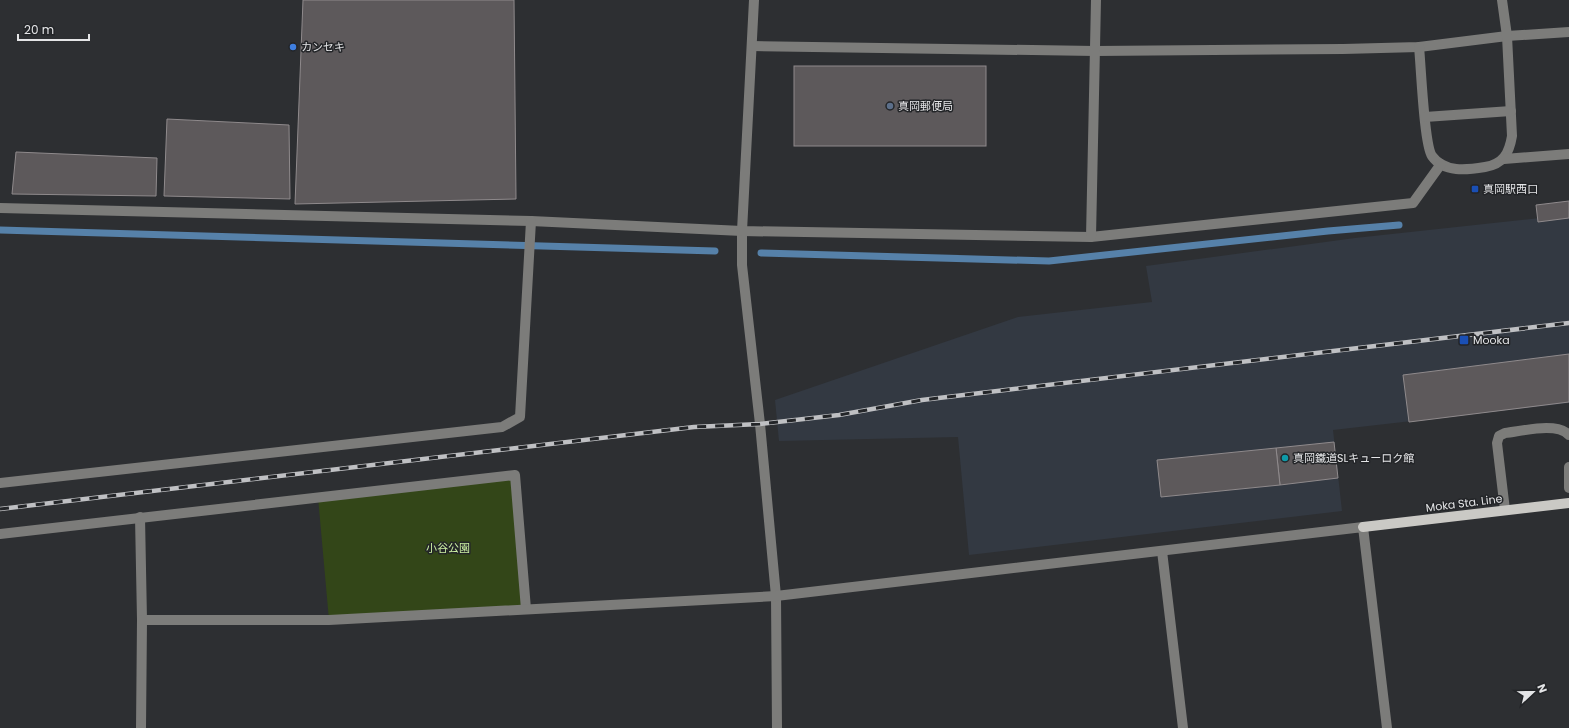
<svg xmlns="http://www.w3.org/2000/svg" width="1569" height="728" font-family="Poppins,'Noto Sans JP',sans-serif">
<rect width="100%" height="100%" fill="#2d2f32"/>
<polygon fill="#333942" points="1569,215 1569,403 1333,430 1342,511 969,555 958,437 779,441 775,400 1018,317 1152,302 1146,266 1355,238"/>
<polygon fill="#334618" points="515,475 526,609 329,620 318,497"/>
<g fill="none" stroke-linecap="round" stroke-linejoin="round">
<g stroke="#5681a9" stroke-width="7">
<polyline points="0,230 715,251"/>
<polyline points="761,253 1049,261 1328,231 1399,225"/>
</g>
</g>
<g fill="#5d595b" stroke="#8f8a8c">
<polygon points="303,0 514,0 516,199 295,204"/>
<rect x="794" y="66" width="192" height="80"/>
<polygon points="167,119 289,125 290,199 164,196"/>
<polygon points="16,152 157,158 156,196 12,194"/>
<polygon points="1569,201 1569,218 1538,222 1536,205"/>
<polygon points="1569,354 1569,402 1409,422 1403,375"/>
<polygon points="1334,442 1338,478 1280,485 1276,448"/>
<polygon points="1276,448 1280,485 1161,497 1157,460"/>
</g>
<g fill="none" stroke-linecap="round" stroke-linejoin="round">
<g stroke="#7c7c7a" stroke-width="10">
<polyline points="754,0 742,231 742,265 760,424 776,596 777,728"/>
<polyline points="752,46 1095,51 1343,49 1419,47 1507,36 1569,32"/>
<path d="M 1419,47 C 1421,65 1424,145 1432,156 C 1444,173 1467,170 1485,167 C 1503,164 1509,154 1512,136 L 1507,36 L 1502,0"/>
<polyline points="1425,117 1511,111"/>
<polyline points="1504,159 1569,154"/>
<polyline points="0,208 531,221 742,231 1091,237 1413,203 1441,164"/>
<polyline points="1091,237 1096,0"/>
<polyline points="1569,467 1569,488"/>
<polyline points="0,483 502,427 520,417 531,221"/>
<path d="M 1505,510 L 1497,443 L 1499,436 L 1505,433 C 1523,431 1557,422 1569,435"/>
<polyline points="140,517 142,620 141,728"/>
<polyline points="0,534 515,475 526,609"/>
<polyline points="1162,551 1183,728"/>
<polyline points="142,620 329,620 776,596 1363,527 1387,728"/>
</g>
<polyline stroke="#cac9c5" stroke-width="10" points="1363,527 1569,503"/>
<g stroke="#bfc0c3" stroke-width="4.5">
<polyline id="rail" points="0,509 694,427 760,424 839,415 922,400 1569,323"/>
</g>
<use href="#rail" stroke="#232528" stroke-width="3" stroke-dasharray="9" stroke-linecap="butt"/>
</g>
<circle fill="#3f7fe0" stroke="#232528" stroke-width="1.5" cx="293" cy="47" r="4"/>
<circle fill="#5c6f8a" stroke="#232528" stroke-width="1.5" cx="890" cy="106" r="4"/>
<g fill="#1a4fb4" stroke="#232528" stroke-width="1.5">
<rect x="1471" y="185" width="8" height="8" rx="2"/>
<rect x="1459" y="335" width="10" height="10" rx="2"/>
</g>
<circle fill="#0f9aa8" stroke="#232528" stroke-width="1.5" cx="1285" cy="458" r="4"/>
<g text-anchor="middle" stroke-width="3" stroke-linejoin="round" paint-order="stroke">
<g font-size="11" fill="#e4e5e7" stroke="#232528" text-anchor="start">
<text x="301" y="51">カンセキ</text>
<text x="898" y="110">真岡郵便局</text>
<text x="1483" y="193">真岡駅西口</text>
<text x="1473" y="344">Mooka</text>
<text x="1293" y="462">真岡鐵道SLキューロク館</text>
</g>
<g font-size="11" fill="#e4e5e7" stroke="#232528">
<text transform="translate(1464 503) rotate(-7)" y="4">Moka Sta. Line</text>
</g>
<g font-size="11" fill="#cdf1a3" stroke="#232528">
<text x="448" y="552">小谷公園</text>
</g>
</g>
<g transform="translate(1533 692) rotate(68)" stroke="#232528" stroke-width="3" paint-order="stroke">
<path d="M0-3L7 15L0 10L-7 15Z" fill="#e4e5e7"/>
<text y="-6" font-size="11" font-weight="bold" text-anchor="middle" fill="#e4e5e7">N</text>
</g>
<path d="M18 34v6h71v-6" fill="none" stroke="#e4e5e7" stroke-width="2"/>
<text x="24" y="34" font-size="12" fill="#e4e5e7" stroke="#232528" stroke-width="3" paint-order="stroke">20 m</text>
</svg>
